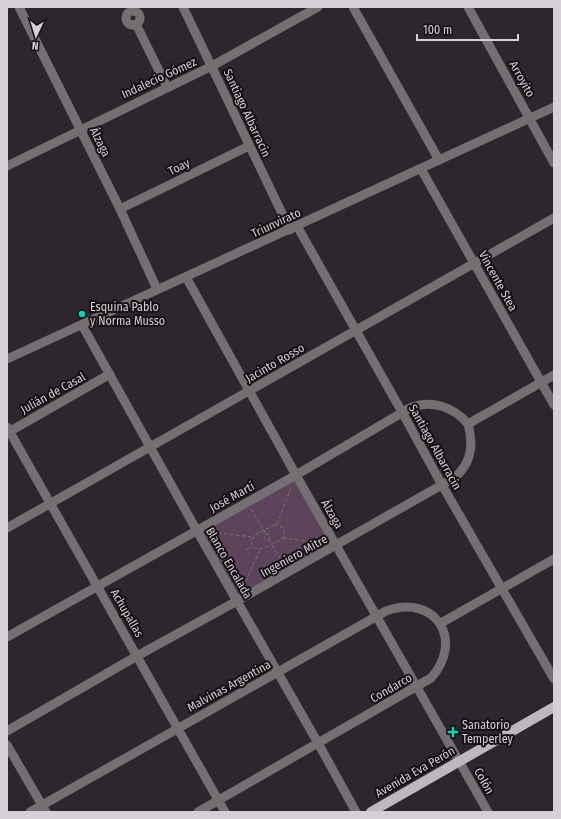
<svg xmlns="http://www.w3.org/2000/svg" width="561" height="819" font-family="'Fira Sans Condensed',sans-serif">
<rect width="100%" height="100%" fill="#2e262d"/>
<polygon fill="#5c445b" points="296,475 336,545 237,601 197,531"/>
<g fill="none" stroke-linecap="round" stroke-linejoin="round">
<g stroke="#797278" stroke-width="1" stroke-dasharray="4 2" stroke-linecap="butt">
<polyline points="251,509 266,534"/>
<polyline points="277,524 291,488"/>
<path d="M 274,525 C 280,524 288,530 283,537 C 281,541 276,542 272,544 C 264,548 255,554 251,542 L 255,535 Z"/>
<polyline points="212,532 252,537"/>
<circle cx="267" cy="537" r="3"/>
<polyline points="283,538 322,543"/>
<polyline points="269,540 284,565"/>
<polyline points="246,550 252,546"/>
<polyline points="243,587 260,550"/>
</g>
<g stroke="#736f73" stroke-width="9">
<polyline points="19,7 120,209 157,289"/>
<polyline points="183,7 290,230"/>
<polyline points="353,7 439,160"/>
<polyline points="468,7 554,163"/>
<circle cx="133" cy="18" r="7"/>
<polyline points="136,24 167,87"/>
<polyline points="7,166 212,66 318,7"/>
<polyline points="421,169 554,405"/>
<polyline points="120,209 249,146"/>
<polyline points="297,226 402,412 442,485 554,679"/>
<polyline points="186,277 296,475 488,812"/>
<polyline points="82,325 197,531 318,743 356,812"/>
<polyline points="7,359 554,107"/>
<polyline points="7,427 225,812"/>
<polyline points="7,433 110,374"/>
<polyline points="7,528 554,218"/>
<polyline points="441,623 554,559"/>
<path d="M 7,637 L 296,475 L 410,408 C 431,399 454,407 468,424"/>
<path d="M 7,731 L 137,656 L 237,601 L 454,478 C 471,464 474,445 468,424 L 554,375"/>
<polyline points="7,745 46,812"/>
<path d="M 30,812 L 386,611 C 435,593 465,640 431,678 L 198,812"/>
</g>
<polyline stroke="#bfb6be" stroke-width="10" points="371,812 554,707"/>
</g>
<g fill="#0cd5b5" stroke="#141014" stroke-width="1.5">
<circle cx="82" cy="314" r="4"/>
<path d="M451 726h4v4h4v4h-4v4h-4v-4h-4v-4h4z"/>
</g>
<g text-anchor="middle" stroke-width="4" stroke-linejoin="round" paint-order="stroke">
<g font-size="12" fill="#d5d0d5" stroke="#141014">
<text transform="translate(159 78) rotate(-25)" y="4">Indalecio Gómez</text>
<text transform="translate(522 79) rotate(61)" y="4">Arroyito</text>
<text transform="translate(247 113) rotate(65)" y="4">Santiago Albarracín</text>
<text transform="translate(100 142) rotate(63)" y="4">Álzaga</text>
<text transform="translate(179 167) rotate(-26)" y="4">Toay</text>
<text transform="translate(276 223) rotate(-25)" y="4">Triunvirato</text>
<text transform="translate(498 281) rotate(61)" y="4">Vincente Stea</text>
<text transform="translate(275 363) rotate(-30)" y="4">Jacinto Rosso</text>
<text transform="translate(53 393) rotate(-29)" y="4">Julián de Casal</text>
<text transform="translate(435 447) rotate(61)" y="4">Santiago Albarracín</text>
<text transform="translate(232 497) rotate(-29)" y="4">José Martí</text>
<text transform="translate(332 514) rotate(60)" y="4">Álzaga</text>
<text transform="translate(294 556) rotate(-29)" y="4">Ingeniero Mitre</text>
<text transform="translate(229 563) rotate(60)" y="4">Blanco Encalada</text>
<text transform="translate(127 613) rotate(60)" y="4">Achupallas</text>
<text transform="translate(229 686) rotate(-29)" y="4">Malvinas Argentina</text>
<text transform="translate(391 688) rotate(-30)" y="4">Condarco</text>
<text transform="translate(415 772) rotate(-30)" y="4">Avenida Eva Perón</text>
<text transform="translate(484 781) rotate(61)" y="4">Colón</text>
</g>
<g font-size="12" fill="#d5d0d5" stroke="#141014" text-anchor="start">
<text x="90" y="311">Esquina Pablo<tspan x="90" dy="14">y Norma Musso</tspan></text>
<text x="462" y="729">Sanatorio<tspan x="462" dy="14">Temperley</tspan></text>
</g>
</g>
<rect width="561" height="819" fill="none" stroke="#d5d0d5" stroke-width="16"/>
<g transform="translate(36 36) rotate(184)" stroke="#141014" stroke-width="3" paint-order="stroke">
<path d="M0-3L7 15L0 10L-7 15Z" fill="#d5d0d5"/>
<text y="-6" font-size="11" font-weight="bold" text-anchor="middle" fill="#d5d0d5">N</text>
</g>
<path d="M417 34v6h101v-6" fill="none" stroke="#d5d0d5" stroke-width="2"/>
<text x="423" y="34" font-size="12" fill="#d5d0d5" stroke="#141014" stroke-width="3" paint-order="stroke">100 m</text>
</svg>
